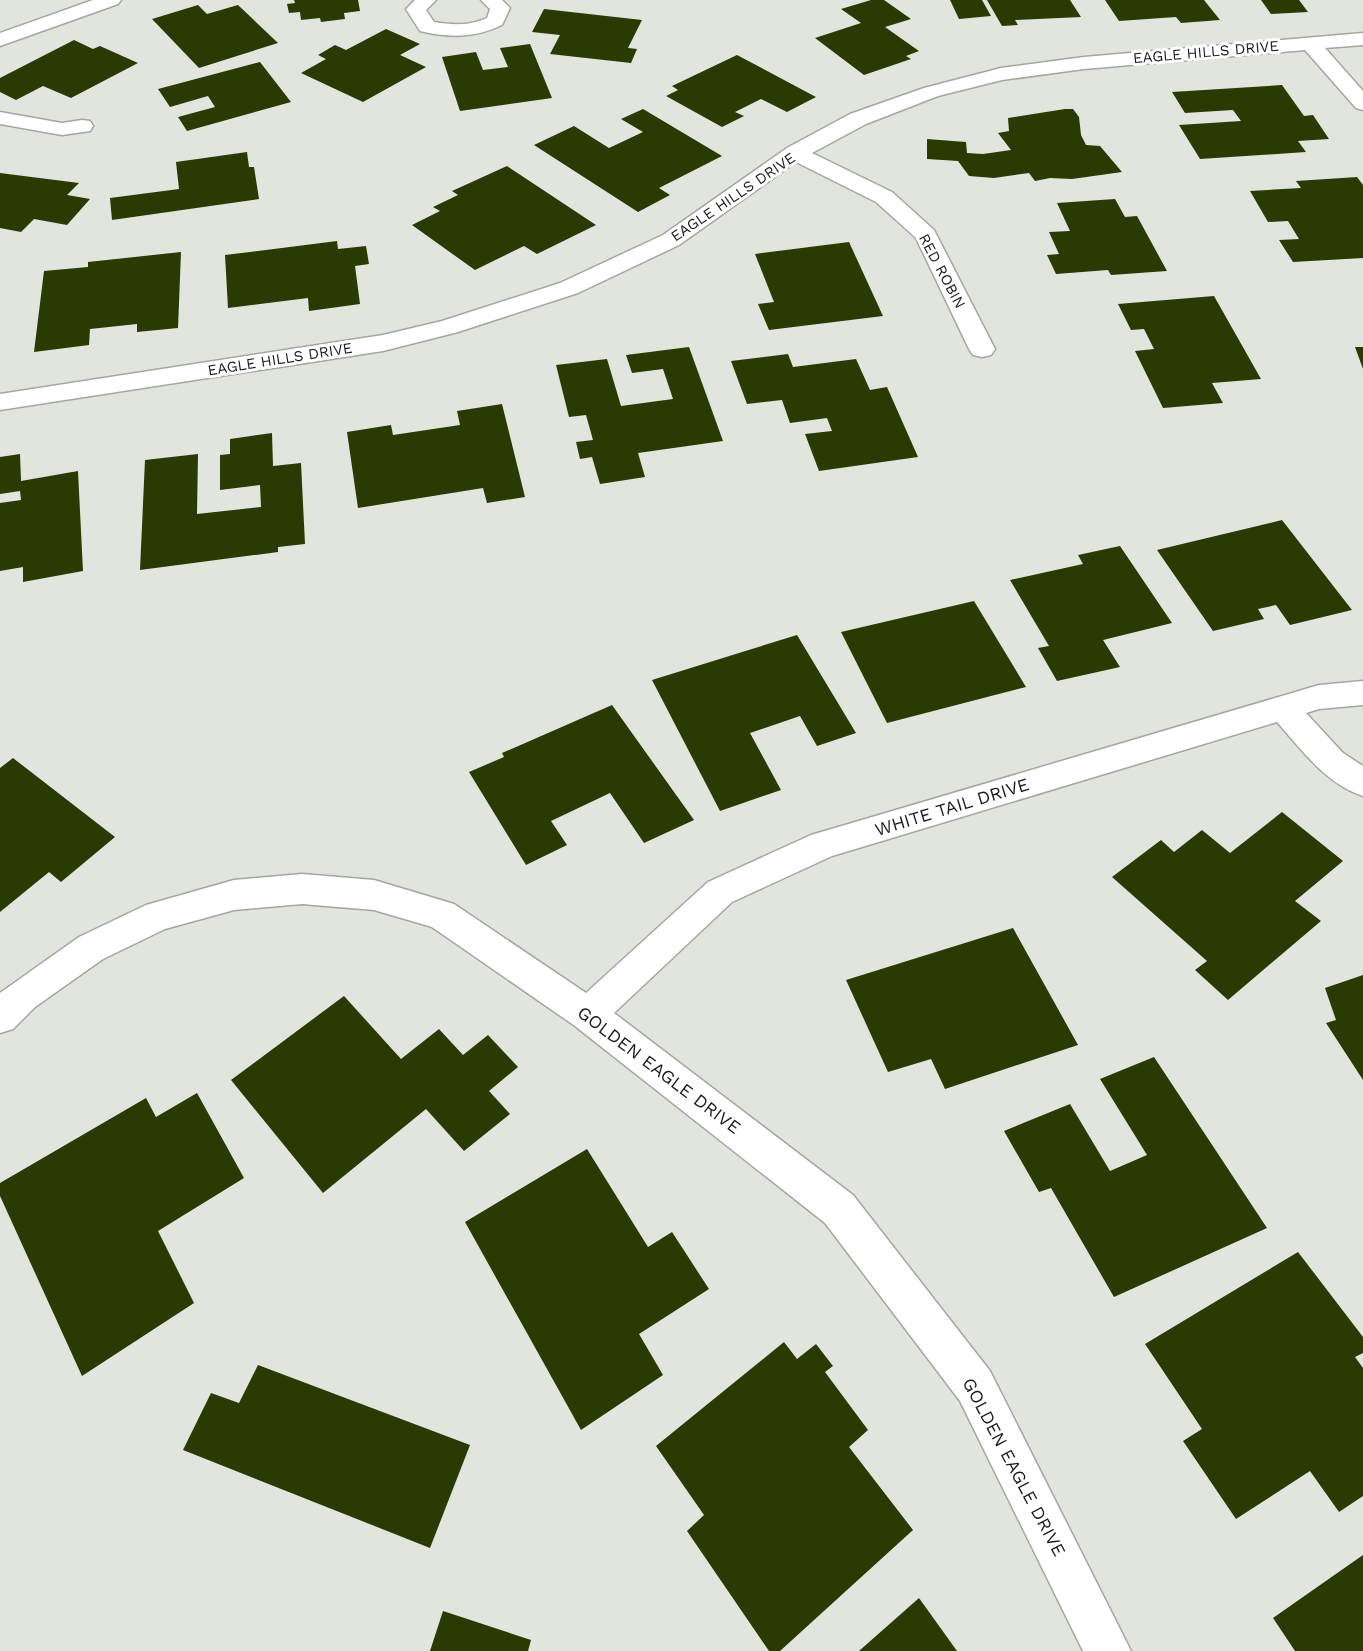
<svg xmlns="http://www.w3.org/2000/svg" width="1363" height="1651" font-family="'Work Sans',sans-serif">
<rect width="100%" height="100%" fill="#e1e5dd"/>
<g fill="#293a03">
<polygon points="294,0 358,0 360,11 344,13 345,19 321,22 320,18 301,20 300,12 289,13 287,4 295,3"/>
<polygon points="871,0 884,0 911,19 885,27 919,51 906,56 911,59 864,75 815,38 861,23 841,9"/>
<polygon points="950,0 982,0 991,16 959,19"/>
<polygon points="987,0 1070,0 1081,17 1015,20 1018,25 1002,26"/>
<polygon points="1105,0 1204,0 1220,20 1181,23 1176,17 1119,21"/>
<polygon points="1261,0 1299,0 1308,12 1271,14"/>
<polygon points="198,5 207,14 238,5 278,43 199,68 152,19"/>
<polygon points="544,9 642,20 628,48 637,49 631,63 550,54 560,35 532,32"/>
<polygon points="386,29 420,44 400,55 426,67 363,102 301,73 326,59 318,55 335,45 346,50"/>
<polygon points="74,40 93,49 100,46 138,63 71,98 43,86 16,100 0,92 0,78"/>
<polygon points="530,44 552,98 460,111 442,57 476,52 483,70 508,67 500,48"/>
<polygon points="737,55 816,97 787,112 761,99 735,112 744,116 722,127 666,96 678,90 672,86"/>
<polygon points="260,62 291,102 187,131 178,117 215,107 208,96 170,107 158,89"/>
<polygon points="1282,85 1304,116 1313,115 1329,139 1298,141 1306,152 1200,159 1179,125 1241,121 1233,110 1185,113 1172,92"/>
<polygon points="643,109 722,156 659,188 670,195 638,212 534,145 574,126 609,148 643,132 621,119"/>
<polygon points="1065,109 1073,109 1079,117 1081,135 1086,145 1100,146 1122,172 1072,179 1050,178 1035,181 1029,173 994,178 969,176 958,161 927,159 927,139 966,142 967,153 983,154 1011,150 998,133 1009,131 1008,118"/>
<polygon points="247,152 249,167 254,167 259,199 112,220 110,198 179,189 176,162"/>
<polygon points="507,166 596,225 537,254 524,246 475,270 412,225 440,211 433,207 458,195 452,191"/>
<polygon points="0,173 79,183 67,195 90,199 67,225 34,219 21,232 0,228"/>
<polygon points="1357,177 1363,185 1363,258 1293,262 1279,240 1299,239 1288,221 1268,222 1250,191 1301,188 1296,181"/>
<polygon points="1115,199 1125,217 1137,216 1167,271 1111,275 1108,270 1056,274 1047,255 1059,254 1049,232 1070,231 1057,203"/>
<polygon points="337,241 338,249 366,246 369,264 355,266 360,304 309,311 308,298 228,308 225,255"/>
<polygon points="849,242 883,316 769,330 758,304 774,302 755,254"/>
<polygon points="181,252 178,328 137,332 137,324 90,329 89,345 34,352 44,271 88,267 88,262"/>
<polygon points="1214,296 1261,379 1212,383 1223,403 1163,408 1135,351 1154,349 1144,329 1131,330 1118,304"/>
<polygon points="689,347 723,441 638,453 645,477 600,484 592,457 580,459 576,442 593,440 586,415 569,417 556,365 607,359 621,406 673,399 663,369 632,373 626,355"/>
<polygon points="1355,347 1363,347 1363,369"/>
<polygon points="788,354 793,367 856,359 870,390 887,387 918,457 819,471 805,434 832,431 827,418 790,423 782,400 747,404 731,361"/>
<polygon points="502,404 525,497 487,503 483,488 358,508 347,432 391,425 393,435 460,425 457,411"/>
<polygon points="272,433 273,466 301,463 305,544 278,547 278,552 140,570 145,460 198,454 197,514 261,507 260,485 220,490 220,455 230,454 230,439"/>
<polygon points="20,454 21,481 78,471 83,571 23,582 23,567 0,571 0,503 21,500 20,491 0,494 0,457"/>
<polygon points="1282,520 1352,610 1290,625 1276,605 1258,609 1264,619 1213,631 1157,550"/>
<polygon points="1120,546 1172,623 1103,640 1120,667 1057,681 1038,648 1049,646 1010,580 1083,564 1078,555"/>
<polygon points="974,601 1026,687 887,723 841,632"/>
<polygon points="797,635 856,733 817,746 800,716 750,733 781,790 720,811 652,680"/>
<polygon points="612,705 694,820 644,843 610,793 551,821 567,845 526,865 469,772 504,757 502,753"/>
<polygon points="13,758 115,837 61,882 49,872 0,912 0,768"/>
<polygon points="1282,812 1343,861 1295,901 1321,921 1228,1000 1195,970 1207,961 1112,877 1161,840 1174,852 1202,830 1230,853"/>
<polygon points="1013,928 1078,1045 945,1089 931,1059 888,1072 846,980"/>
<polygon points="1363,975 1363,1080 1326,1023 1336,1020 1325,988"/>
<polygon points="344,996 401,1059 439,1029 463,1055 488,1035 518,1067 489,1091 510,1114 464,1151 426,1109 323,1193 231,1080"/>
<polygon points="1154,1057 1267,1228 1114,1297 1051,1188 1039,1192 1004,1131 1070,1104 1110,1171 1147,1155 1100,1079"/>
<polygon points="197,1093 244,1178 158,1231 194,1303 82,1376 0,1196 0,1183 146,1098 156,1117"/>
<polygon points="587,1149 648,1247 672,1232 709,1289 639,1334 663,1375 581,1430 465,1222"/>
<polygon points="1298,1252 1363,1337 1363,1353 1355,1357 1363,1368 1363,1496 1339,1512 1310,1471 1236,1519 1183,1441 1202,1429 1145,1344"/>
<polygon points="784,1342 797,1359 816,1344 833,1366 825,1372 868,1430 849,1447 913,1530 780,1651 769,1651 687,1531 704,1515 656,1446"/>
<polygon points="258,1365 470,1445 430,1548 183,1450 211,1393 239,1403"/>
<polygon points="1363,1555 1363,1651 1295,1651 1273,1618"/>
<polygon points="919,1598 957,1651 859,1651"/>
<polygon points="443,1611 531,1640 528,1651 430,1651"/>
</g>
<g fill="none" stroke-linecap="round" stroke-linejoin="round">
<g stroke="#a3a79f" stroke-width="3">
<g id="minor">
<polygon points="93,0 121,0 118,4 0,46 0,33"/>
<path d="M 415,0 L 436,0 L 426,10 L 434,22 C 453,25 469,26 487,18 L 490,9 L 481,0 L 502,0 L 510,8 L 502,25 C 475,38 449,38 420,31 L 406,9 Z"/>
<polygon points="1363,33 1363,45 1325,48 1363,91 1363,110 1356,108 1305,50 1084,69 1002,80 938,96 866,124 812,153 892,192 934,230 995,349 991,355 982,357 973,355 969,349 916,238 876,202 796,162 679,245 578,293 458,332 383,351 0,410 0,394 383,335 442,321 560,283 663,235 787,148 850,114 924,88 1001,68 1084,57"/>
<polygon points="0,112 62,123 82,120 90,121 93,126 90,131 62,135 0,124"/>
<path d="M 1363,681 L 1363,705 L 1319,709 L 1306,713 L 1343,753 L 1363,766 L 1363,796 C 1326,784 1302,750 1277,722 L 832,856 L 732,902 L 614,1013 L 853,1195 L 990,1371 L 1131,1651 L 1083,1651 L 960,1401 L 825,1223 L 575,1026 L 432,927 L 374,910 L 302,904 L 234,910 L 165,929 L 103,959 L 35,1007 L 13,1029 L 0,1033 L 0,993 L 79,937 L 146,905 L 234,880 L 302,874 L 374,880 L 454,904 L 586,993 L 708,882 L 811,835 L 1319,685 Z"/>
</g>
</g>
<use href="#minor" fill="#fff" fill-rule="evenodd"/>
</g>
<g text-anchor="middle" stroke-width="6" stroke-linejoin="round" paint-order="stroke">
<g font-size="15" fill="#191a18" stroke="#fff">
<text transform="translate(1206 52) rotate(-5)" y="5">EAGLE HILLS DRIVE</text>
<text transform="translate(733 197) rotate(-34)" y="5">EAGLE HILLS DRIVE</text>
<text transform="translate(942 271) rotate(62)" y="5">RED ROBIN</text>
<text transform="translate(280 359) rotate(-9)" y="5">EAGLE HILLS DRIVE</text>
</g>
<g font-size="18" fill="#191a18" stroke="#fff">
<text transform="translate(952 807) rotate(-17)" y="6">WHITE TAIL DRIVE</text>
<text transform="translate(659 1070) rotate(37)" y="6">GOLDEN EAGLE DRIVE</text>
<text transform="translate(1014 1467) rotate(62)" y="6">GOLDEN EAGLE DRIVE</text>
</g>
</g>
</svg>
